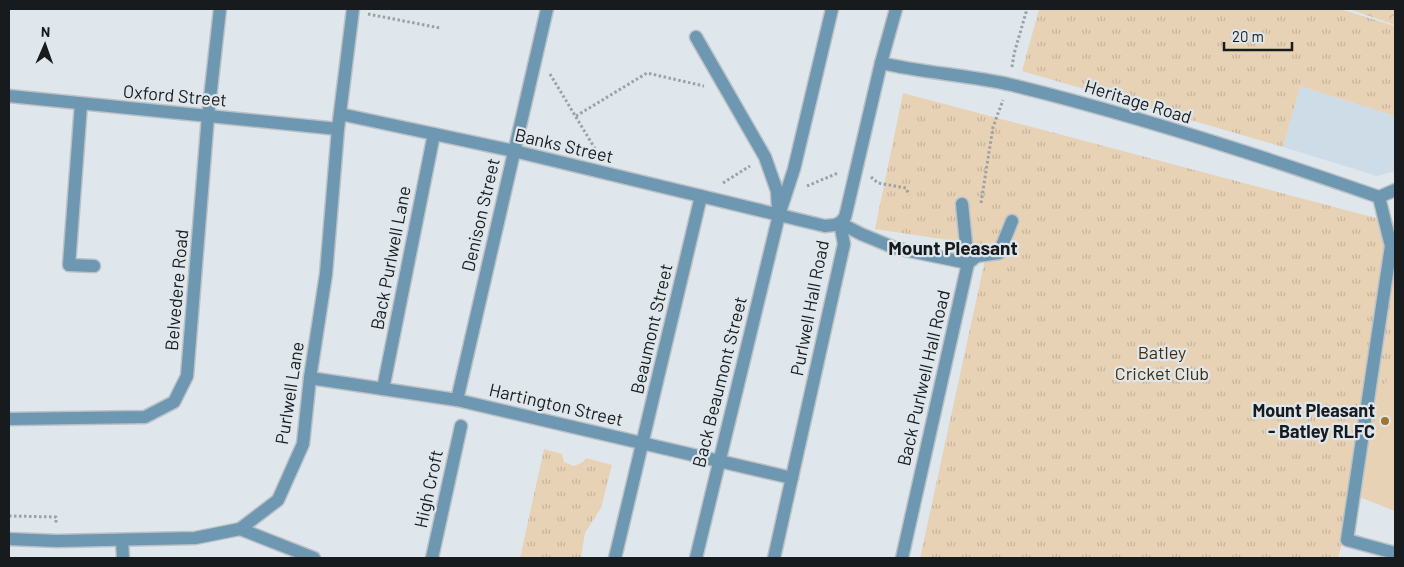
<svg xmlns="http://www.w3.org/2000/svg" width="1404" height="567" font-family="Barlow,sans-serif">
<defs>
<pattern id="forest-crowns" width="20" height="18" patternUnits="userSpaceOnUse" patternTransform="scale(1.25)"><rect width="20" height="18" fill="#e8d2b6"/><path d="M2 6a3 3 0 1 1 6 0M12 15a3 3 0 1 1 6 0" fill="none" stroke="#c6b49c"/></pattern>
<pattern id="park-tufts" width="24" height="20" patternUnits="userSpaceOnUse" patternTransform="scale(1.25)"><rect width="24" height="20" fill="#e8d2b6"/><path d="M3 7l-1-3M5 7V3M7 7l1-3M15 17l-1-3M17 17v-4M19 17l1-3" fill="none" stroke="#c6b49c"/></pattern>
</defs>
<rect width="100%" height="100%" fill="#dfe7ec"/>
<polygon fill="#cddce6" points="1300,86 1395,116 1395,171 1377,176 1283,147"/>
<polygon fill="#e8d2b6" points="1395,346 1395,511 1354,495"/>
<polygon fill="url(#forest-crowns)" points="1349,9 1395,9 1395,25"/>
<g fill="url(#park-tufts)">
<polygon points="1039,9 1340,9 1395,26 1395,116 1300,86 1283,147 1022,71"/>
<polygon points="903,93 1395,223 1395,349 1338,558 920,558 988,246 875,229"/>
<polygon points="544,449 562,454 564,462 574,466 583,462 586,458 612,465 601,508 585,533 581,558 520,558"/>
</g>
<g fill="none" stroke-linecap="round" stroke-linejoin="round">
<g stroke="#bbc2c7" stroke-width="15">
<g id="minor">
<polyline points="696,37 765,157 777,191 778,210"/>
<path d="M 881,63 C 924,73 969,75 1012,85 C 1135,115 1259,155 1379,197"/>
<polyline points="9,96 338,129"/>
<polyline points="81,104 69,265 94,266"/>
<polyline points="340,114 514,151 825,226 834,225 840,223"/>
<polyline points="1379,197 1391,246 1347,540 1395,553"/>
<polyline points="1379,197 1395,190"/>
<polyline points="840,223 861,234 895,248 968,263 977,256 999,253 1012,221"/>
<polyline points="310,378 457,400 792,478"/>
<polyline points="383,389 434,134"/>
<polyline points="457,400 547,9"/>
<polyline points="9,419 145,417 174,402 187,376 208,116 220,9"/>
<polyline points="240,529 314,558"/>
<polyline points="9,539 57,541 195,538 240,529 278,500 303,444 310,378 326,274 338,129 353,9"/>
<polyline points="122,540 123,558"/>
<polyline points="432,558 461,426"/>
<polyline points="615,558 701,196"/>
<polyline points="696,558 779,215 794,169 832,9"/>
<polyline points="774,558 844,244 840,223 845,217 847,209 881,63 896,9"/>
<polyline points="902,558 968,263 962,204"/>
</g>
</g>
<g stroke="#9ba2a6" stroke-width="3" stroke-dasharray="2.5 2.5" stroke-linecap="butt">
<polyline points="368,14 440,28"/>
<polyline points="1012,67 1014,54 1027,9"/>
<polyline points="550,74 597,152"/>
<polyline points="576,116 647,73 704,86"/>
<polyline points="871,177 878,183 906,188 909,195"/>
<polyline points="723,183 750,166"/>
<polyline points="807,186 838,173"/>
<polyline points="981,203 993,127 1003,100"/>
<polyline points="9,516 56,517 56,525"/>
</g>
<use href="#minor" stroke="#6e97b1" stroke-width="12"/>
</g>
<circle fill="#a47429" stroke="#dfe7ec" stroke-width="2" cx="1385" cy="421" r="5"/>
<g text-anchor="middle" stroke-width="4.5" stroke-linejoin="round" paint-order="stroke">
<g font-size="18" fill="#181b1d" stroke="#dfe7ec">
<text transform="translate(175 96) rotate(5)" y="6">Oxford Street</text>
<text transform="translate(1138 102) rotate(17)" y="6">Heritage Road</text>
<text transform="translate(564 146) rotate(13)" y="6">Banks Street</text>
<text transform="translate(481 215) rotate(-77)" y="6">Denison Street</text>
<text transform="translate(391 258) rotate(-79)" y="6">Back Purlwell Lane</text>
<text transform="translate(177 290) rotate(-85)" y="6">Belvedere Road</text>
<text transform="translate(810 308) rotate(-79)" y="6">Purlwell Hall Road</text>
<text transform="translate(652 329) rotate(-77)" y="6">Beaumont Street</text>
<text transform="translate(924 378) rotate(-77)" y="6">Back Purlwell Hall Road</text>
<text transform="translate(720 382) rotate(-76)" y="6">Back Beaumont Street</text>
<text transform="translate(290 393) rotate(-81)" y="6">Purlwell Lane</text>
<text transform="translate(556 405) rotate(13)" y="6">Hartington Street</text>
<text transform="translate(429 489) rotate(-78)" y="6">High Croft</text>
</g>
<g font-size="18" fill="#442d08" stroke="#dfe7ec">
<text x="1162" y="359">Batley<tspan x="1162" dy="21">Cricket Club</tspan></text>
</g>
<g font-size="18" font-weight="bold" fill="#181b1d" stroke="#dfe7ec" text-anchor="end">
<text x="1375" y="417">Mount Pleasant<tspan x="1375" dy="21">- Batley RLFC</tspan></text>
</g>
<g font-size="19" font-weight="bold" fill="#181b1d" stroke="#dfe7ec">
<text x="953" y="255">Mount Pleasant</text>
</g>
</g>
<rect width="1404" height="567" fill="none" stroke="#181b1d" stroke-width="20"/>
<g transform="translate(45 45) rotate(2)" stroke="#dfe7ec" stroke-width="4" paint-order="stroke">
<path d="M0-4L9 19L0 12L-9 19Z" fill="#181b1d"/>
<text y="-8" font-size="14" font-weight="bold" text-anchor="middle" fill="#181b1d">N</text>
</g>
<path d="M1224 42v8h68v-8" fill="none" stroke="#181b1d" stroke-width="2.5"/>
<text x="1232" y="42" font-size="15" fill="#181b1d" stroke="#dfe7ec" stroke-width="4" paint-order="stroke">20 m</text>
</svg>
